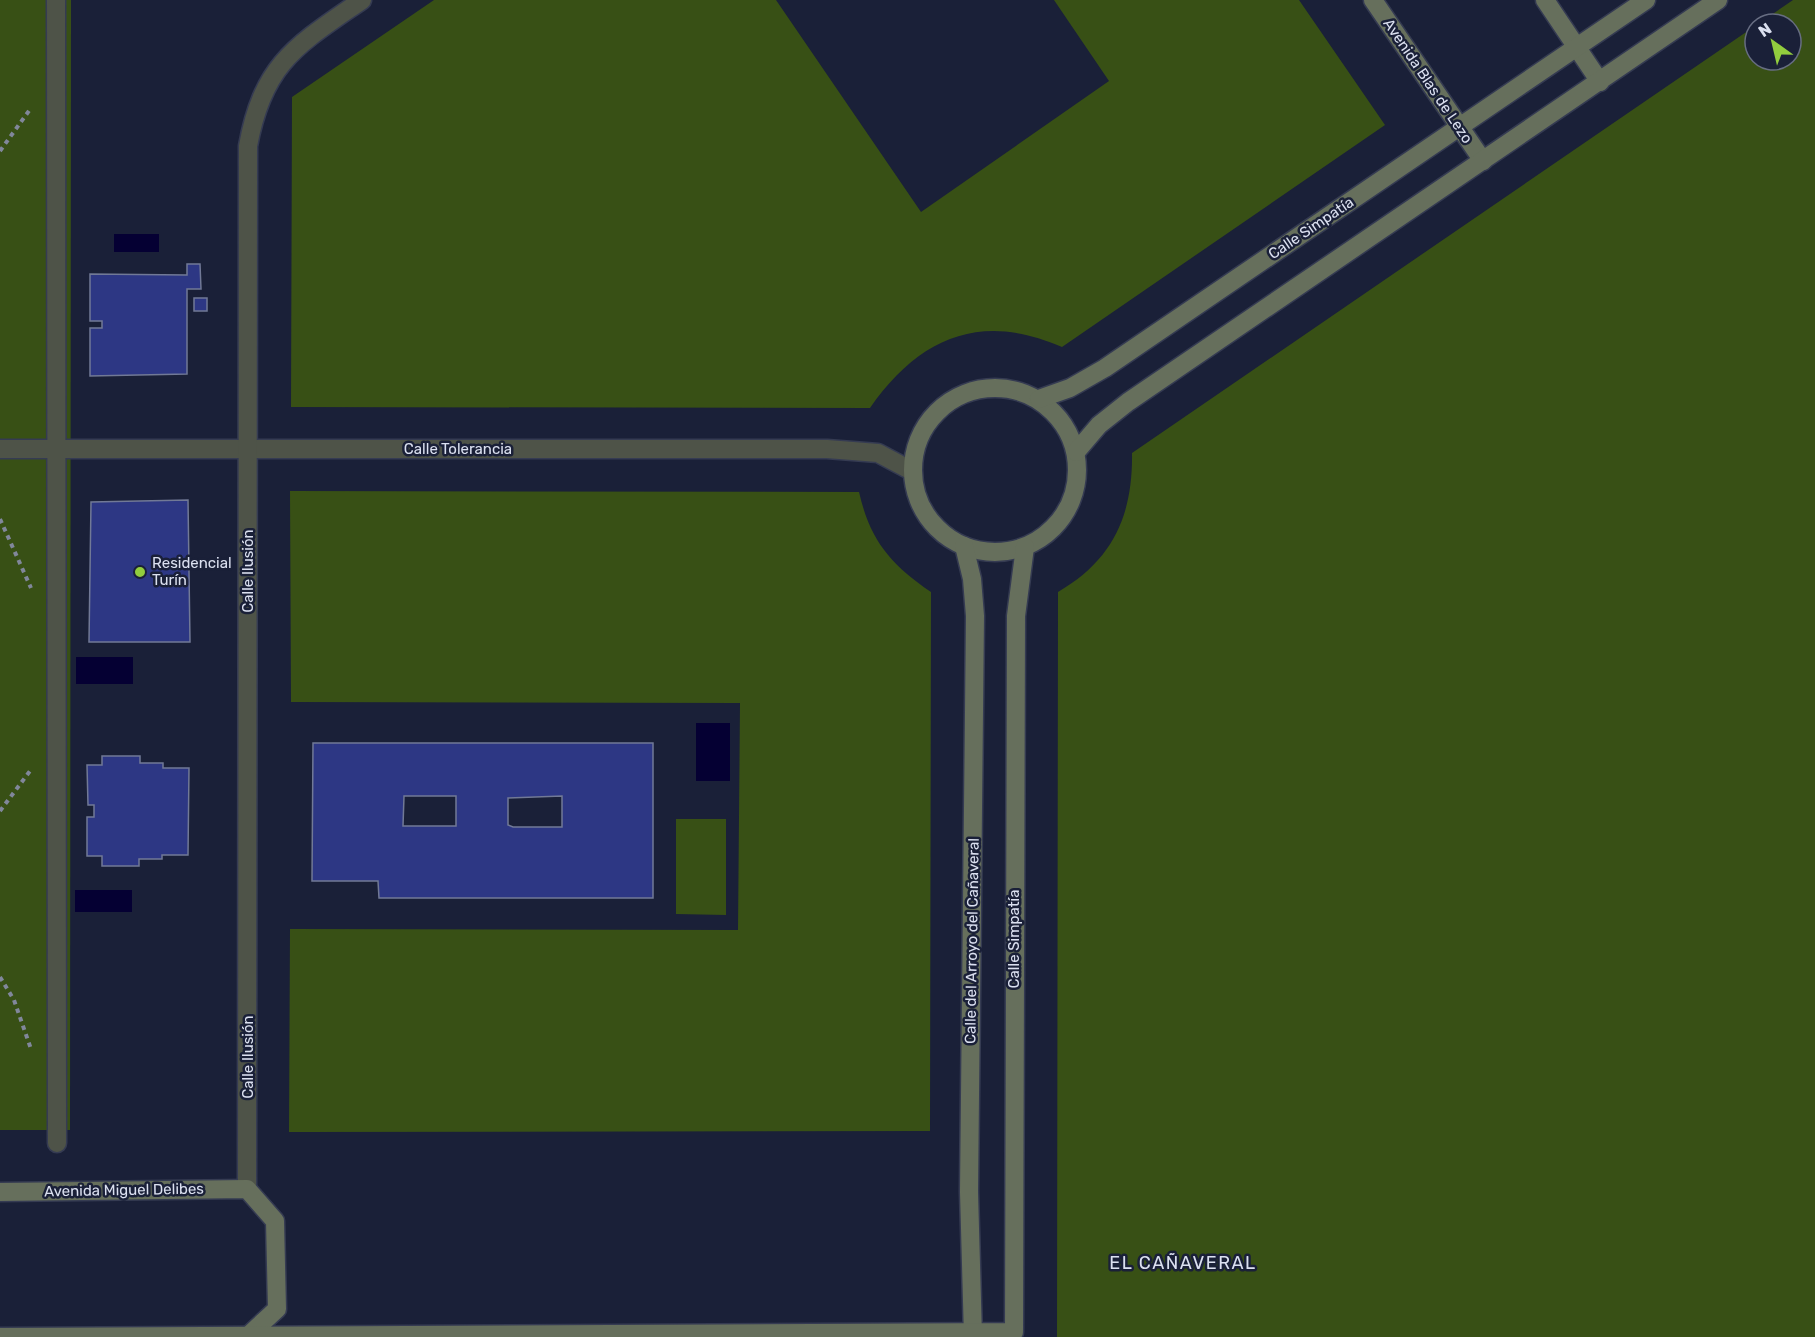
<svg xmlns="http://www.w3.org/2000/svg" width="1815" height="1337" font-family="Rubik,sans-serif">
<rect width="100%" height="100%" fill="#1a2038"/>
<g fill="#385015">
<polygon points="0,0 71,0 70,1130 0,1130"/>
<path d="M 434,0 L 776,0 L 921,212 L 1109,81 L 1054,0 L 1299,0 L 1385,125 L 1062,347 C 980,311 919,338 870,408 L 291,407 L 292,97 Z"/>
<path d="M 1793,0 L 1815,0 L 1815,1337 L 1057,1337 L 1058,592 C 1113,560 1133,515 1132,453 L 1755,26 L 1755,60 L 1791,60 L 1791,24 L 1758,24 Z"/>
<path d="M 290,491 L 859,492 C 870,540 890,564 931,592 L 930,1131 L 289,1132 L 290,929 L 738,930 L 740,703 L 291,702 Z"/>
<polygon points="676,819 726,819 726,915 676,914"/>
</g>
<g fill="#050033">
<rect x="114" y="234" width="45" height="18"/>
<rect x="76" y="657" width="57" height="27"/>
<rect x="696" y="723" width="34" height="58"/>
<rect x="75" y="890" width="57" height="22"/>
</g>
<g fill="#2d3784" stroke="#717996" stroke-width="1.5" fill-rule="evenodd">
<polygon points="187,264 200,264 201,289 187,289 187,374 90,376 90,328 102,328 102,321 90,321 90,274 187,275"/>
<rect x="194" y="298" width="13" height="13"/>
<polygon points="188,500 190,642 89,642 91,502"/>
<path d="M 313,743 L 653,743 L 653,898 L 379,898 L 378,881 L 312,881 ZM 404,796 L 456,796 L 456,826 L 403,826 ZM 562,796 L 562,827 L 513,827 L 508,825 L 508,798 Z"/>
<polygon points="102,756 140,756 140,763 163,763 163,768 189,768 188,855 162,855 162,859 139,859 139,866 102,866 102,856 87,856 87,817 94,817 94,805 88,805 87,765 102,765"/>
</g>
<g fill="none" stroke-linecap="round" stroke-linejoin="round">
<g stroke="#353b52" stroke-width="21">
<polyline id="pedestrian" points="56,0 57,1143"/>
</g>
<g stroke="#353b52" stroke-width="21">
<polyline id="minor" points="0,449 827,449 878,453 912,471"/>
</g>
<g stroke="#353b52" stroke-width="21">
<path id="tertiary" d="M 247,1189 L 248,146 C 263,63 297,45 362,0"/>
</g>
<g stroke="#353b52" stroke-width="21">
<g id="secondary">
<polyline points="1373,0 1483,161"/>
<polyline points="1545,0 1600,82"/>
<circle cx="995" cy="470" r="82"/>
<polyline points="1039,399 1070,388 1105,368 1646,0"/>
<polyline points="1076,452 1099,425 1128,402 1718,0"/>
<polyline points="964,546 972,579 975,616 969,1192 973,1337"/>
<polyline points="0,1192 247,1189 275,1221 277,1309 248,1336"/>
<polyline points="0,1337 1014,1332 1016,616 1025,547"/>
</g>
</g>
<g stroke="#81879b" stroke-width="4" stroke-dasharray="4.5 4.5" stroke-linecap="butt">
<polyline points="0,151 31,108"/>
<polyline points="0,519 31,588"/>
<polyline points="0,811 30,771"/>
<polyline points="0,977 14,1000 31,1049"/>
</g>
<use href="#pedestrian" stroke="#4e5348" stroke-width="18"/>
<use href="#minor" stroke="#4e5348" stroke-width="18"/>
<use href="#tertiary" stroke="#4e5348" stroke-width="18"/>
<use href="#secondary" stroke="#666f5c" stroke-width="18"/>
</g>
<circle fill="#92cd3e" stroke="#1a2038" stroke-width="2" cx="140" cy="572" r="6"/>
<g text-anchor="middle" stroke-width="5" stroke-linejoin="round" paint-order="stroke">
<g font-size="15" fill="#dbe0f0" stroke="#1a2038">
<text transform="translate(1428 81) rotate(56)" y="5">Avenida Blas de Lezo</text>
<text transform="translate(1311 228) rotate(-34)" y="5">Calle Simpatía</text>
<text x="458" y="454">Calle Tolerancia</text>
<text transform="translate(248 571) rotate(-90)" y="5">Calle Ilusión</text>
<text transform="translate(1014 939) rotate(-90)" y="5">Calle Simpatía</text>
<text transform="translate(972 941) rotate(-89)" y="5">Calle del Arroyo del Cañaveral</text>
<text transform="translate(248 1057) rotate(-90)" y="5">Calle Ilusión</text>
<text transform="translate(124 1190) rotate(-1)" y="5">Avenida Miguel Delibes</text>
</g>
<g font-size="15" fill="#dbe0f0" stroke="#1a2038" text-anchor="start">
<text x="152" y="568">Residencial<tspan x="152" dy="17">Turín</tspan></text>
</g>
<g font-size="18" letter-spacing="1.5" fill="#dbe0f0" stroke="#1a2038">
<text x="1183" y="1269">EL CAÑAVERAL</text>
</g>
</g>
<g transform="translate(1773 42) rotate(326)"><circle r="28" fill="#1a2038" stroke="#676d82" stroke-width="1.5"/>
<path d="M0-4.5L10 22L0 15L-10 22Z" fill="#92cd3e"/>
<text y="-9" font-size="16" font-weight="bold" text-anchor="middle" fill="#dbe0f0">N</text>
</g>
</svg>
